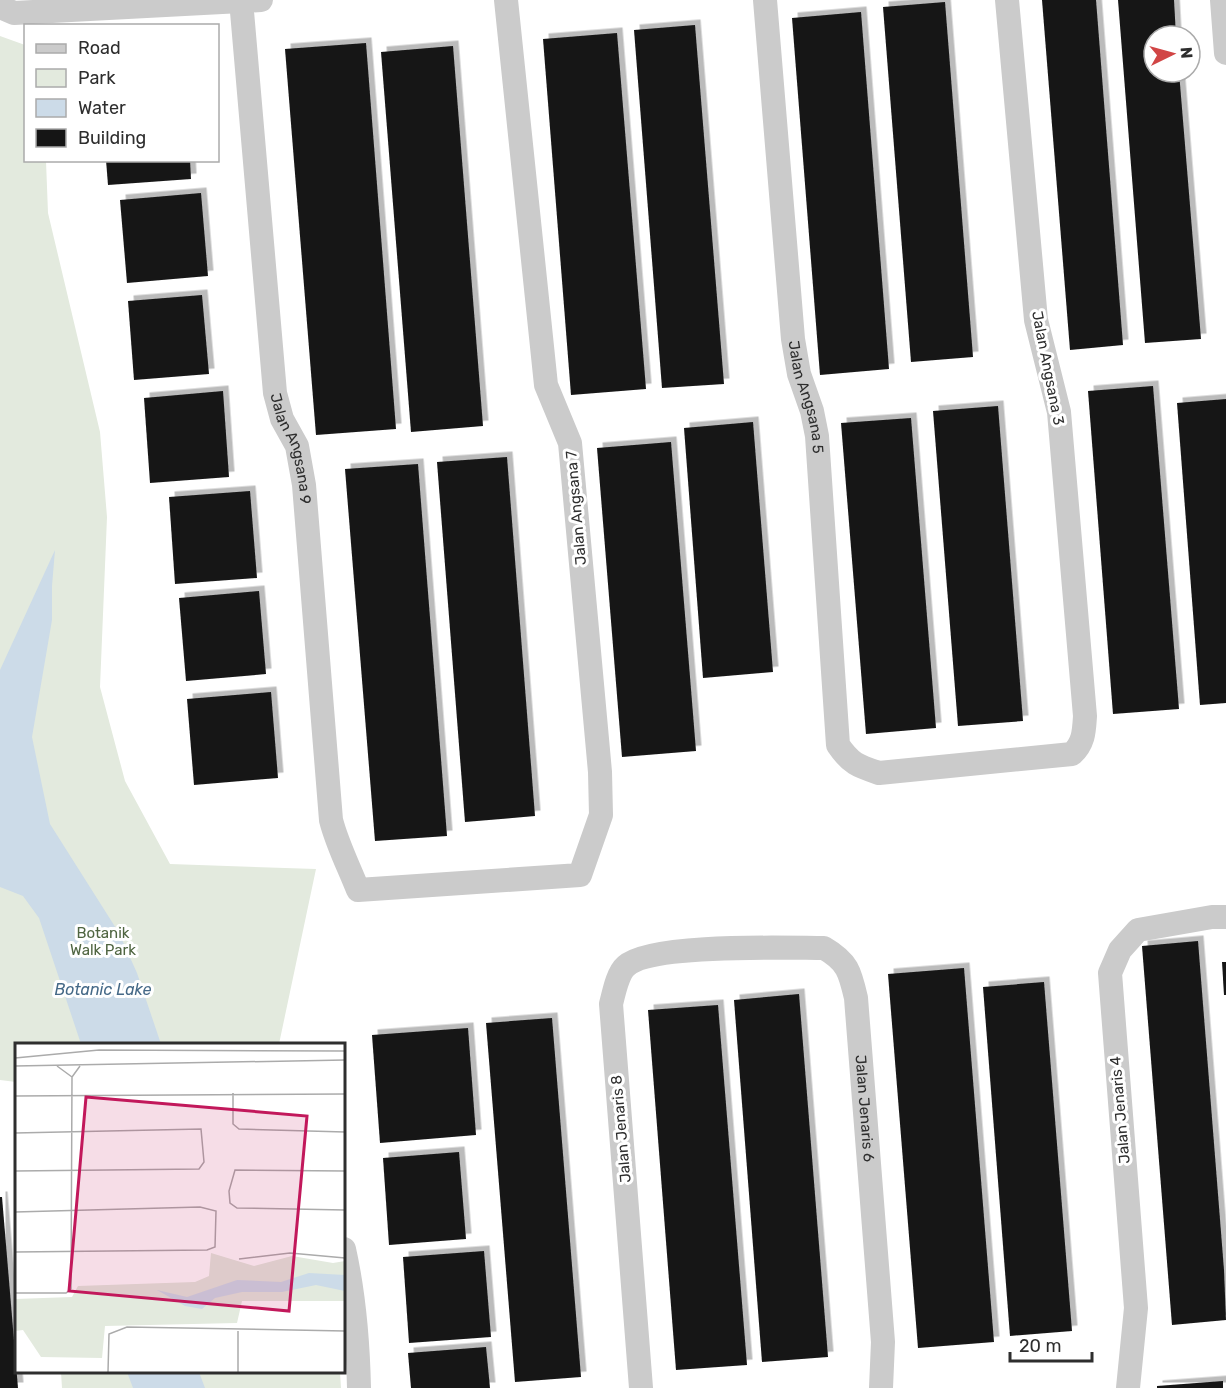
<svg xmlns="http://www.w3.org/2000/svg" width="1226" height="1388" font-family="Rubik,sans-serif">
<defs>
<filter id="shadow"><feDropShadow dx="5.5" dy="-5.5" stdDeviation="0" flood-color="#0004"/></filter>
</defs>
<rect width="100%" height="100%" fill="#fff"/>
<g fill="#e3eade">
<polygon points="0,36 25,45 26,160 46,161 48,213 100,432 107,517 100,687 125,781 170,864 316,869 279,1044 16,1044 16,1082 0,1080"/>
<polygon points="61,1372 340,1372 341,1388 62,1388"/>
</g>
<g fill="#ccdbe8">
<polygon points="55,550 52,586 52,620 32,737 50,824 119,933 137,973 161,1044 81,1044 39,918 23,896 0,887 0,670"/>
<polygon points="127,1372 199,1372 205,1388 133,1388"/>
</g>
<g fill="#151515" filter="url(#shadow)">
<polygon points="1042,0 1096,0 1123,345 1070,350"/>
<polygon points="1118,0 1174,0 1176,36 1154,36 1154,72 1179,72 1201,339 1145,343"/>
<polygon points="945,2 973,357 911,362 883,7"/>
<polygon points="861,12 889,369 820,375 792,18"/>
<polygon points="695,25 724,384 662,388 634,30"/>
<polygon points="617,33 646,389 571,395 543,39"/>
<polygon points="366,43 396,429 316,435 285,49"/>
<polygon points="453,46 483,426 411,432 381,52"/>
<polygon points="106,160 190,160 191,179 108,185"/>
<polygon points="201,193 208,276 127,283 120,200"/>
<polygon points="202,295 209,374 134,380 128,301"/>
<polygon points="1153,386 1179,709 1113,714 1088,391"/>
<polygon points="223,391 229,477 150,483 144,398"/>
<polygon points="1226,399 1226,703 1200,705 1177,403"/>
<polygon points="998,406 1023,721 958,726 933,411"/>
<polygon points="911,418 936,728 866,734 841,423"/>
<polygon points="753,422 773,672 703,678 684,428"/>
<polygon points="671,442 696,751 622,757 597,448"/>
<polygon points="507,457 535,816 465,822 437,462"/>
<polygon points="418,464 447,836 375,841 345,469"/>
<polygon points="250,491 257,578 175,584 169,497"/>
<polygon points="259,591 266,674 186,681 179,598"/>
<polygon points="271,692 278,778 194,785 187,699"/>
<polygon points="1198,941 1224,1270 1226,1320 1172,1325 1142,946"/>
<polygon points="1222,962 1226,962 1226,995 1224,995"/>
<polygon points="964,968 994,1342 918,1348 888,974"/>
<polygon points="1044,982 1072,1331 1010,1336 983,987"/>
<polygon points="799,994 828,1357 762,1362 734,1000"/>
<polygon points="718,1005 747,1365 676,1370 648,1010"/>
<polygon points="552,1018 581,1377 515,1382 486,1023"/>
<polygon points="468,1028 476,1135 380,1143 372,1035"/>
<polygon points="459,1152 466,1239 389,1245 383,1158"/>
<polygon points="0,1197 2,1197 18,1388 0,1388"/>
<polygon points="484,1251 491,1337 409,1343 403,1257"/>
<polygon points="486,1347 490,1388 411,1388 408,1353"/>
<polygon points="1223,1381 1223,1388 1157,1388 1157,1386"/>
</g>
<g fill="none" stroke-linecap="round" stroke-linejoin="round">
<g stroke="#cbcbcb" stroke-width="24">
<path id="s1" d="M 241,0 L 275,393 L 282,419 L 297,446 L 304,485 L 331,820 C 337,844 349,867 358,890 L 580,875 L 601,815 L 600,772 L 570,443 L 546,385 L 506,0"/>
<path id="s2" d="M 765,0 L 793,339 L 799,374 L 812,411 L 817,436 L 838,745 C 851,764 858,766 879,773 L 1072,754 C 1084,743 1084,731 1085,716 L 1059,412 L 1036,320 L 1007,0"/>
<polyline points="1222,0 1226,53"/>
<polyline points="0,7 14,13 261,0"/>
<path d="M 344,1249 C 354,1294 358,1342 359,1388"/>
<path id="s3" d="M 641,1388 L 611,1004 C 614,993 617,974 626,966 C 650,943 787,948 824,948 C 848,962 850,972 856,998 L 883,1342 L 881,1388"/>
<polyline points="1128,1388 1136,1308 1110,973 1120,950 1138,930 1212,917 1226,917"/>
</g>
</g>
<g text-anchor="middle" stroke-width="6" stroke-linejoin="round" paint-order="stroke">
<g font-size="15" fill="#2e2e2e" stroke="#fff">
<text transform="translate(1048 368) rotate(79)" y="5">Jalan Angsana 3</text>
<text dy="5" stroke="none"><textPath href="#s2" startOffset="400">Jalan Angsana 5</textPath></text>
<text dy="5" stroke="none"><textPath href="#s1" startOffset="453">Jalan Angsana 9</textPath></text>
<text transform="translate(576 508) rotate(-95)" y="5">Jalan Angsana 7</text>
<text dy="5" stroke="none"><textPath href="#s3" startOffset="800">Jalan Jenaris 6</textPath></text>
<text transform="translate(1120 1110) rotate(-95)" y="5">Jalan Jenaris 4</text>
<text transform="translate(621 1129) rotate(-95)" y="5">Jalan Jenaris 8</text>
</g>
<g font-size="15" fill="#4f6541" stroke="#fff">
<text x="103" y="938">Botanik<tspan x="103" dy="17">Walk Park</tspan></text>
</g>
<g font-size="16" font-style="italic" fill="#456987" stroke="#fff">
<text x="103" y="995">Botanic Lake</text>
</g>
</g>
<g transform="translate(15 1043)">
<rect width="330" height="330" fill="#fff"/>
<path d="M 196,210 L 239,223 L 277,213 L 318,220 L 330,218 L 330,258 L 227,258 L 222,280 L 90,283 L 87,315 L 26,314 L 8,287 L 0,288 L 0,256 L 57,254 L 63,243 L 180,239 L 194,233 Z" fill="#e3eade"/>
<path d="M 294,230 L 330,232 L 330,248 L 301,242 L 267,249 L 227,249 L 200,255 L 187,266 L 170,263 L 142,247 L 172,254 L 222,237 L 266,239 Z" fill="#ccdbe8"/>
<path fill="none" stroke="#ababab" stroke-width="1.5" d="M 0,15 L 84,7 L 330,8M 0,23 L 330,17M 42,23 L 57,34M 218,50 L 218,81 L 224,86 L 330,89M 0,53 L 330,51M 0,90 L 186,86 L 189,119 L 184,126 L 0,128M 330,128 L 220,127 L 214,148 L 215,160 L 222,165 L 330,167M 0,169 L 185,164 L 201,168 L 200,204 L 192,207 L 0,209M 224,216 L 275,210 L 330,215M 0,250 L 51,250 L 56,246 L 57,34 L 65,23M 223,288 L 223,329M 93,329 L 94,291 L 112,284 L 330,288"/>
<path fill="#c2185b" fill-opacity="0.15" stroke="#c2185b" stroke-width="3" d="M 71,54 L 292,73 L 274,268 L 54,248 Z"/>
<rect width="330" height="330" fill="none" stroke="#2e2e2e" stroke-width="3"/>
</g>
<rect x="24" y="24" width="195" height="138" fill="#ffffff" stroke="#ababab" stroke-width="1.5"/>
<rect x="36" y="44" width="30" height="9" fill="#cbcbcb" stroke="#ababab" stroke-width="1.5"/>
<text x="78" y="54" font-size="18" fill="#2e2e2e">Road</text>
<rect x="36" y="69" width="30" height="18" fill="#e3eade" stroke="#ababab" stroke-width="1.5"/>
<text x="78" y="84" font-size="18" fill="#2e2e2e">Park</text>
<rect x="36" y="99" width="30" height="18" fill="#ccdbe8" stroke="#ababab" stroke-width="1.5"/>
<text x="78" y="114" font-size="18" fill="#2e2e2e">Water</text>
<rect x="36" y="129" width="30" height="18" fill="#151515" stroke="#ababab" stroke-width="1.5"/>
<text x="78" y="144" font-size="18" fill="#2e2e2e">Building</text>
<g transform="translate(1172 54) rotate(85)"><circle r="28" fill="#ffffff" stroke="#ababab" stroke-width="1.5"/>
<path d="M0-4.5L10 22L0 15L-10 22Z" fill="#d14545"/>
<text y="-9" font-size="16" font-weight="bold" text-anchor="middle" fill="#2e2e2e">N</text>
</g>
<path d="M1010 1352v9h82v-9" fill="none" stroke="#2e2e2e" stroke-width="3"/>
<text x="1019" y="1352" font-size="18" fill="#2e2e2e" stroke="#ffffff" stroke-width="4.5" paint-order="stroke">20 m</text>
</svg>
